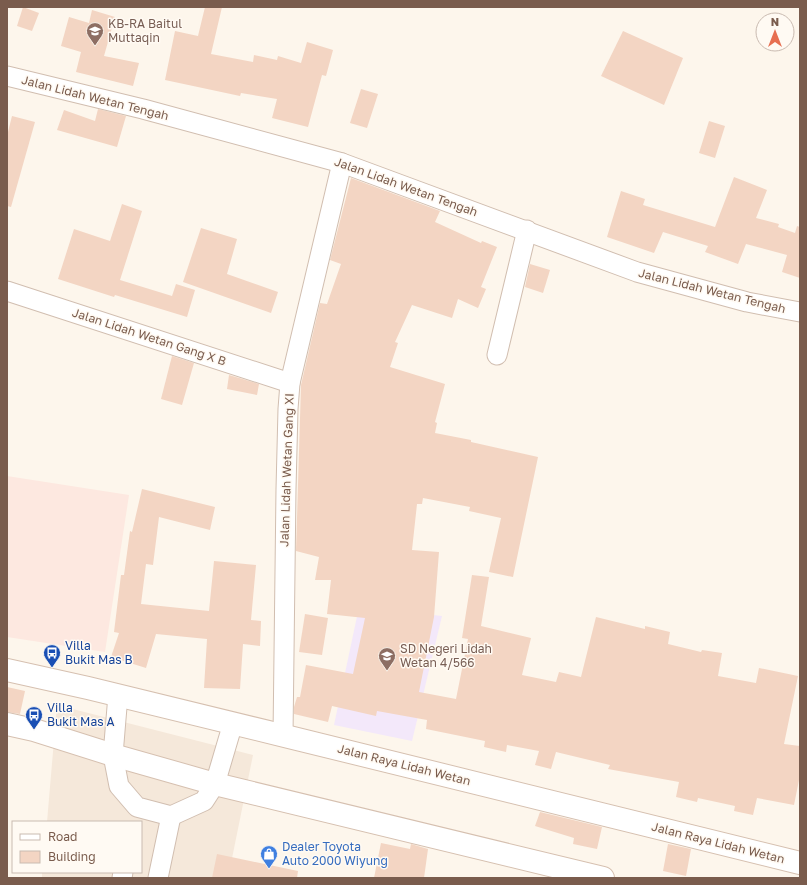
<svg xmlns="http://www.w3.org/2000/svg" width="807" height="885" font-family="'Golos Text',sans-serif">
<rect width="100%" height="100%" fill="#fdf6ec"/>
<polygon fill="#f5e8da" points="57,705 253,755 228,878 42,878 42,872 141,872 141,822 47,822"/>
<polygon fill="#fde8e0" points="7,476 129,495 105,652 7,637"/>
<polygon fill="#f3e8fa" points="359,607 442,616 412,741 334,725"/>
<g fill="#f3d5c3">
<polygon points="23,7 39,13 32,31 17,26"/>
<polygon points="205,7 222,7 211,54 253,62 254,55 277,60 278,56 301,63 307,42 333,50 326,76 322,75 308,127 272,118 277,99 241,93 240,96 165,80 175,31 198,36"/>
<polygon points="92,10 115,17 104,56 139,63 133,86 76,72 81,52 61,46 69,17 89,23"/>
<polygon points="623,31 683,58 664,105 601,76"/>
<polygon points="361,89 378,94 367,128 350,123"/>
<polygon points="98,109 126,116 117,147 57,130 64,110 95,121"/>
<polygon points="12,116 35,122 11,207 7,206 7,136"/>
<polygon points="709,121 725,126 715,158 699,153"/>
<polygon points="734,177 767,190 756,218 779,224 778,227 795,233 797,226 800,227 800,278 782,272 787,255 746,244 738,264 705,252 708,246 663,232 654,253 607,237 621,191 645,199 643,205 715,227"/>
<polygon points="351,178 440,211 435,222 481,243 482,241 497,247 481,287 486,289 478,308 458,299 452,318 412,305 395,342 398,343 390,367 445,384 435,422 437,423 435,433 471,440 471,442 538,457 513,577 489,572 501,518 469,511 470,507 423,498 422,504 417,504 412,550 439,552 434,617 419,692 456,699 468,639 462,638 472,575 489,577 481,626 531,638 522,675 556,682 559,672 581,677 596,617 645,629 645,626 670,632 668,644 701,652 702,650 722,653 718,676 756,683 759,668 798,676 784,744 800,746 800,775 794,805 757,798 753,815 734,811 735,806 698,798 697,802 676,797 679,782 608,769 610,765 556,752 551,769 535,765 539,751 507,745 506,752 484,747 485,741 426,729 427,720 377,711 376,716 332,706 328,722 294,714 294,707 297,697 300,697 306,665 353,674 365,618 327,614 331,580 315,580 319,557 296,551 301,385 320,303 327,304 341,264 330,260"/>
<polygon points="122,204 142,211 120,280 172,296 176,284 195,290 187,317 115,295 114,297 58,279 74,229 110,241"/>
<polygon points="201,228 237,239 227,274 278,292 271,313 183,282"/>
<polygon points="530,264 550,270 543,293 525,287"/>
<polygon points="172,356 194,363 182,405 161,399"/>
<polygon points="229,375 259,384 257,395 227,389"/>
<polygon points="142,489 215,507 210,530 159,517 153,565 146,564 141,604 209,611 214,561 256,565 251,620 261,621 260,646 243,644 240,689 204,688 207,639 156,634 146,668 111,657 119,633 114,632 121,575 124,575 130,531 132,532"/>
<polygon points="305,614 328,618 322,655 299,652"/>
<polygon points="7,687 25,691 20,714 7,712"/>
<polygon points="540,812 602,827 597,849 573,844 574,838 535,826"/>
<polygon points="381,843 410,849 411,844 428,849 424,878 374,878"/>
<polygon points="668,844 691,849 686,876 663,871"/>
<polygon points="217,854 298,871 297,878 212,878"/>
</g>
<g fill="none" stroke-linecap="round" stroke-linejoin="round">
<g stroke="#d1beb0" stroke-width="21">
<g id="street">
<polyline points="7,76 143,109 342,163 637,272 747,302 800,312"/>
<polyline points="7,291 290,383"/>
<polyline points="497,355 527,230"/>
<polyline points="118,695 113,755 119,786 137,807 171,816 204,801 215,784 233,723"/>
<polyline points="283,736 286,489 288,409 290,383 342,163"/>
<polyline points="122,878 123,872"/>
<polyline points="158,878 171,816"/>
</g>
</g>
<g stroke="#d6c0b0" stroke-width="24">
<g id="secondary">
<polyline points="7,670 88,688 289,737 800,863"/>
<polyline points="7,724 34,730 113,755 215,784 603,878"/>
</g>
</g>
<use href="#street" stroke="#fff" stroke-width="19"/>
<use href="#secondary" stroke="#fff" stroke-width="22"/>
</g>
<defs>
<g id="school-pin" transform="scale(0.9)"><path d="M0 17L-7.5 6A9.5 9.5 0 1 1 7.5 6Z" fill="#8d6e63" stroke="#fffaf3"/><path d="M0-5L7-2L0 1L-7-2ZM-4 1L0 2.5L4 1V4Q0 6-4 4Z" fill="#fff"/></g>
<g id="bus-pin" transform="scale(0.9)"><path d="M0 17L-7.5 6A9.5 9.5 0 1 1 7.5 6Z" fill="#1a4fb4" stroke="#fffaf3"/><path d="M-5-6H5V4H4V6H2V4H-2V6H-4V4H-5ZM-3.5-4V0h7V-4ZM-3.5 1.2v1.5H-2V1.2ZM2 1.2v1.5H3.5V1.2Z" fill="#fff"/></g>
<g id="shop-pin" transform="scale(0.9)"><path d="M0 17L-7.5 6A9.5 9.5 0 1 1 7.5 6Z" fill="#3f7fe0" stroke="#fffaf3"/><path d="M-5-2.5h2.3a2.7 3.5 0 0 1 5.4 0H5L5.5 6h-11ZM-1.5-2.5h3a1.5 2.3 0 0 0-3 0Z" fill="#fff"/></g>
</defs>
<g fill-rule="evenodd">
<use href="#school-pin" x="95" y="31"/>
<use href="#bus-pin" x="52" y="653"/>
<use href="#school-pin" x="387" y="656"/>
<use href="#bus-pin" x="34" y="715"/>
<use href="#shop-pin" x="269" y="854"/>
</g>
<g text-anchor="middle" stroke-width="3" stroke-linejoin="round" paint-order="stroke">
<g font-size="12" fill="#785e54" stroke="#fffaf3" text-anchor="start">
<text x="108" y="28">KB-RA Baitul<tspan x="108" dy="14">Muttaqin</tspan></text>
<text x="400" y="653">SD Negeri Lidah<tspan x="400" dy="14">Wetan 4/566</tspan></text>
</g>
<g font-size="12" fill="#7a5c4d" stroke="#fffaf3">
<text transform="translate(95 98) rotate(14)" y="4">Jalan Lidah Wetan Tengah</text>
<text transform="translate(406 187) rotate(20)" y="4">Jalan Lidah Wetan Tengah</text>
<text transform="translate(712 291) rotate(14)" y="4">Jalan Lidah Wetan Tengah</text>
<text transform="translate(149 337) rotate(18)" y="4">Jalan Lidah Wetan Gang X B</text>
<text transform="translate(287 470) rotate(-88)" y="4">Jalan Lidah Wetan Gang XI</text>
<text transform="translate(404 765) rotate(14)" y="4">Jalan Raya Lidah Wetan</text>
<text transform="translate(718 843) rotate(14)" y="4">Jalan Raya Lidah Wetan</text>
</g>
<g font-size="12" fill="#164399" stroke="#fffaf3" text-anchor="start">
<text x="65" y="650">Villa<tspan x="65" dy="14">Bukit Mas B</tspan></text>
<text x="47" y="712">Villa<tspan x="47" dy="14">Bukit Mas A</tspan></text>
</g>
<g font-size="12" fill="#366cbe" stroke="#fffaf3" text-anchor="start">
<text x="282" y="851">Dealer Toyota<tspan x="282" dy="14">Auto 2000 Wiyung</tspan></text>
</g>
</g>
<rect width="807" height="885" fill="none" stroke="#7a5c4d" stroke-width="16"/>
<rect x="12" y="821" width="130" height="52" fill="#fffaf3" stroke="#cabbb1"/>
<rect x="20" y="834" width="20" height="6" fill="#ffffff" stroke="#cabbb1"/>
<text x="48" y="841" font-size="12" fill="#7a5c4d">Road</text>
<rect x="20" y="851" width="20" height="12" fill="#f3d5c3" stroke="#cabbb1"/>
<text x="48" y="861" font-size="12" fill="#7a5c4d">Building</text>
<g transform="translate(775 32)"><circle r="19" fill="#fffaf3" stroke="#cabbb1"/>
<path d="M0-3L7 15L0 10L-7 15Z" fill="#e76f51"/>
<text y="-6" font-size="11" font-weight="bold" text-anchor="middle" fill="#7a5c4d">N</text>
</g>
</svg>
